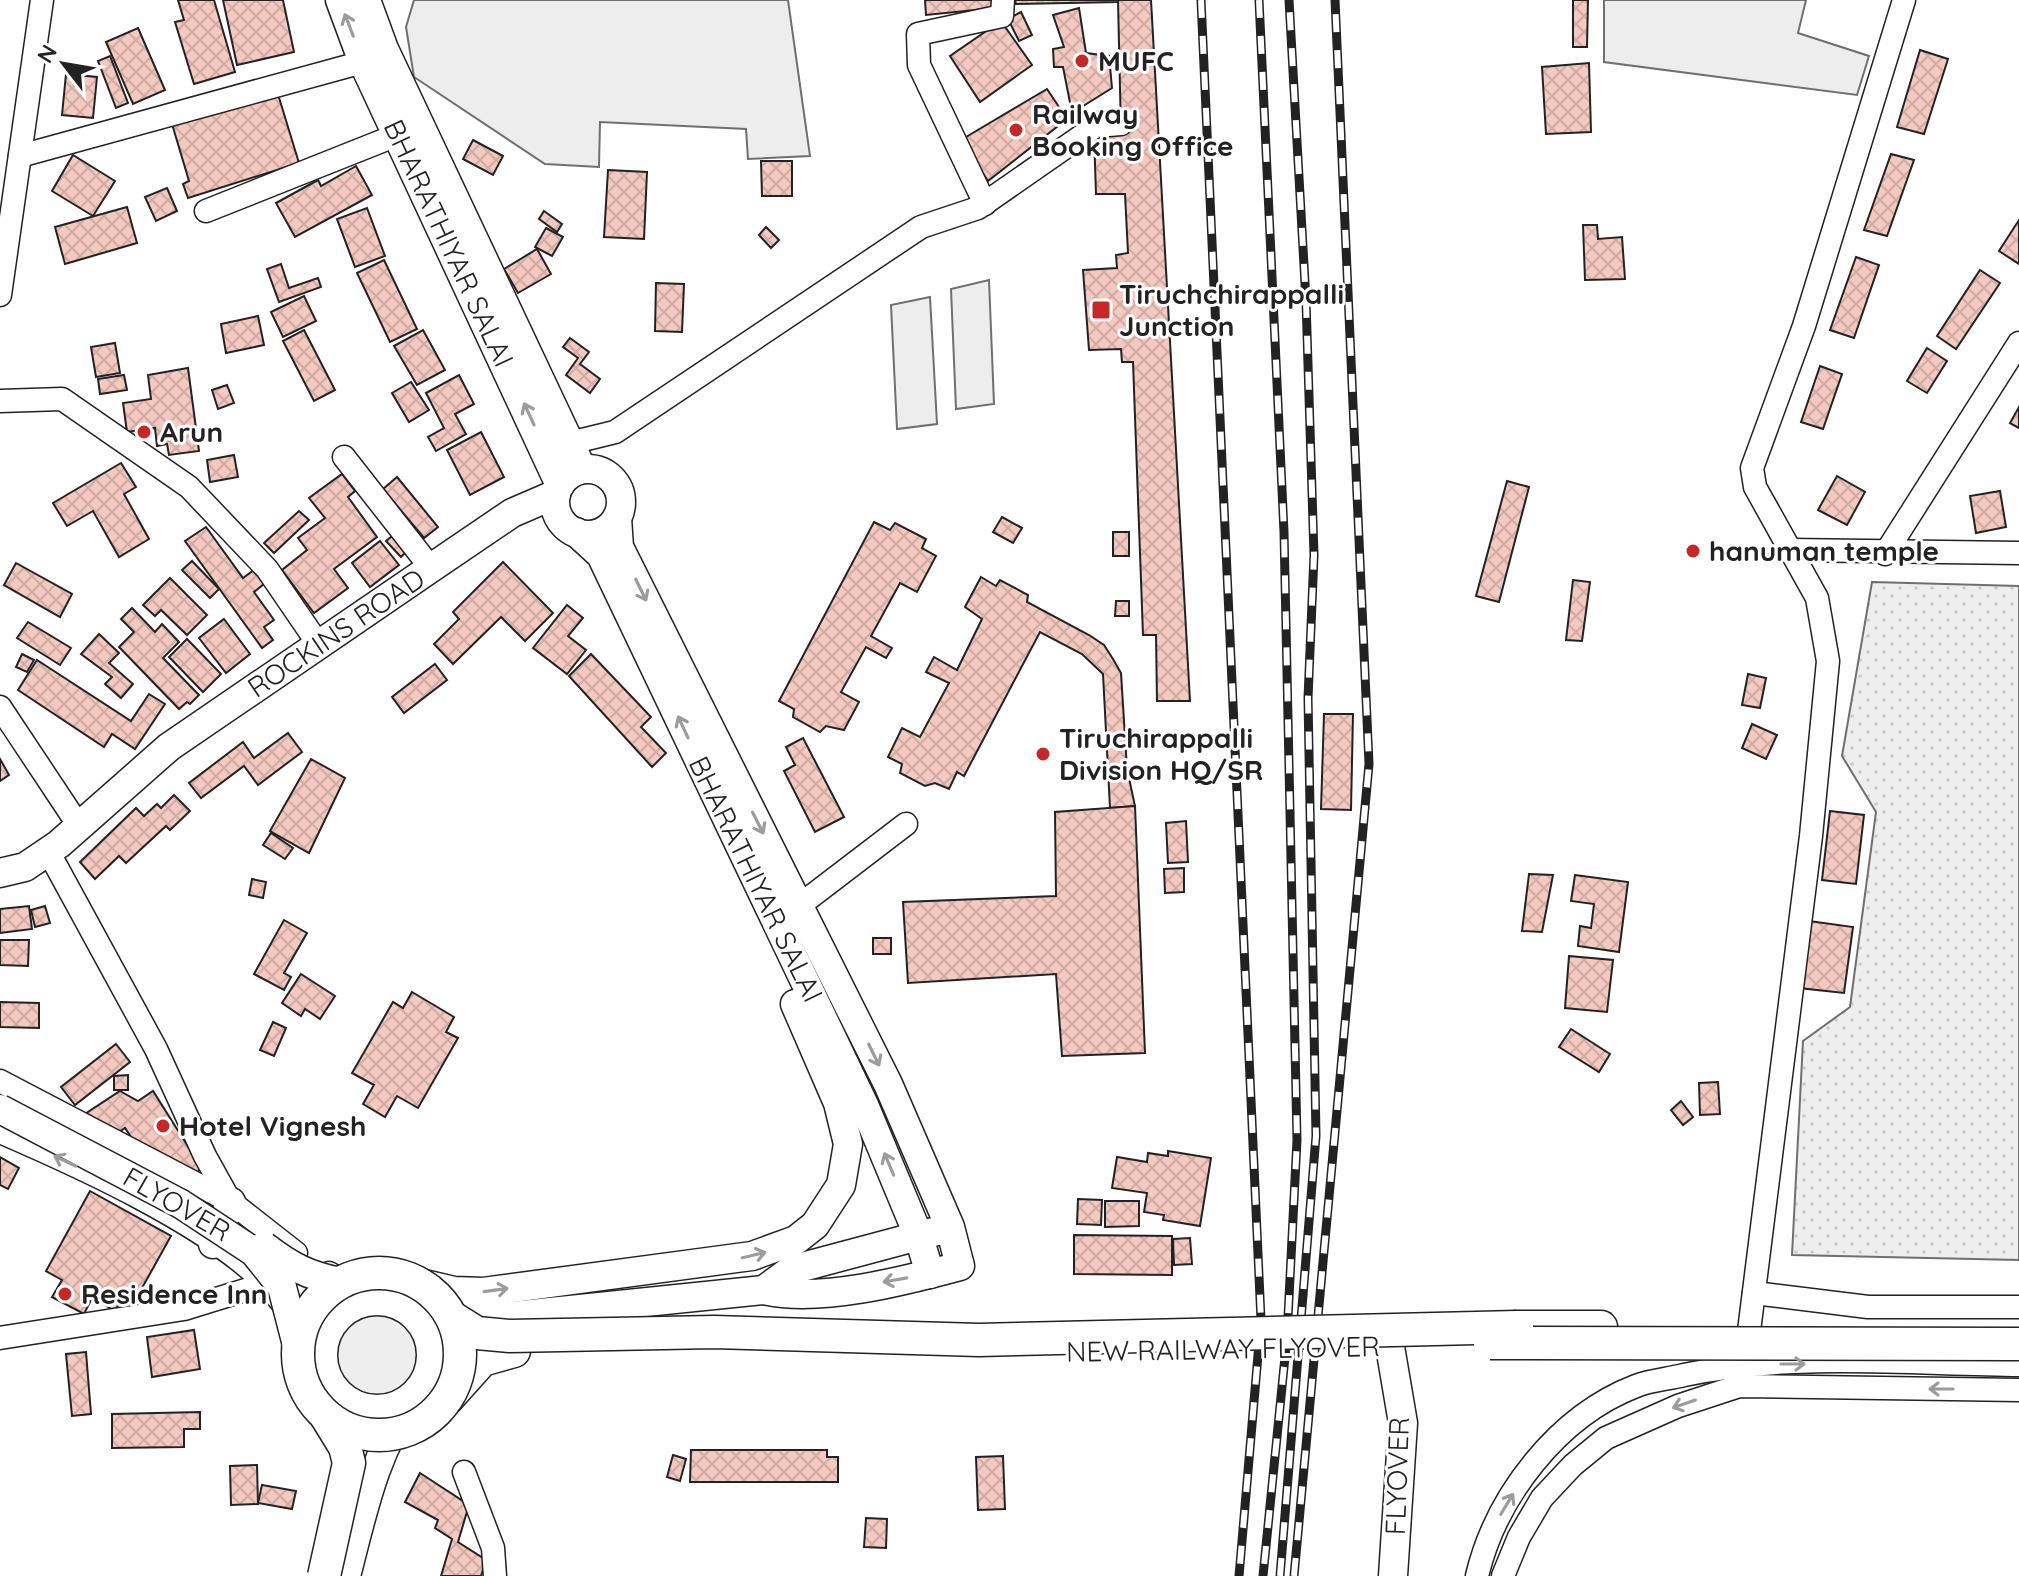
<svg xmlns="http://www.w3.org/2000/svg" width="2019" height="1576" font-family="Quicksand,sans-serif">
<defs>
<pattern id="park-dots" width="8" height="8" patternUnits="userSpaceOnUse" patternTransform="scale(2)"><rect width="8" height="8" fill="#eee"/><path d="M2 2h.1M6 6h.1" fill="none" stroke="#ccc" stroke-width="1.8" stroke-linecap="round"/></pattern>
<pattern id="building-cross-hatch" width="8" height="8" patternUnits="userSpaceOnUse" patternTransform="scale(2)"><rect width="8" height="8" fill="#f3c9c0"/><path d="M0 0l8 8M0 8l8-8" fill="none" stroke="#d0aca5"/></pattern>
</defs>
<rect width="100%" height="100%" fill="#fff"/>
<circle fill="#eee" stroke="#6f6f6f" stroke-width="2" cx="378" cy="1356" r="45"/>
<polygon fill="url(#park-dots)" stroke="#6f6f6f" stroke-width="2" points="1872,582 2019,586 2019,1260 1792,1255 1803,1041 1850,1007 1876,812 1842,756"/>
<g fill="#ededed" stroke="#6f6f6f" stroke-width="2">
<polygon points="414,0 788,0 810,156 748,159 746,129 600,122 599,167 545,164 414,77 406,27"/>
<polygon points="1604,0 1806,0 1798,33 1869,56 1857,95 1604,62"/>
<polygon points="989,280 994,404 956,409 951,289"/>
<polygon points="930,297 937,424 897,429 891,305"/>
</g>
<g fill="url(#building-cross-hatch)" stroke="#222" stroke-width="2">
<polygon points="178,0 214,0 235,72 194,84 175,22 184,20"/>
<polygon points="223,0 283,0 294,52 237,65"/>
<polygon points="925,0 994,0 995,8 926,15"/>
<polygon points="1015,0 1118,0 1118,2 1016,4"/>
<polygon points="1118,0 1151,0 1190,701 1157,701 1156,635 1143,635 1133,362 1122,362 1121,349 1089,350 1083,270 1117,268 1116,255 1128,253 1125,194 1096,194 1094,134 1121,132"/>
<polygon points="1573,0 1588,0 1587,47 1573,47"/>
<polygon points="1079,8 1086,53 1109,56 1112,88 1072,113 1063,67 1054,67 1053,49 1064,47 1053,15"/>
<polygon points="1021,12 1032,35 1019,41 1008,19"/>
<polygon points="1001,21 1032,65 980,102 950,56"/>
<polygon points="138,28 165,90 133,104 106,42"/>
<polygon points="1920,50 1948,59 1924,134 1897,127"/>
<polygon points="110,56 128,103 116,108 98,61"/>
<polygon points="1589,63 1591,132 1546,134 1542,67"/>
<polygon points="66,74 97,77 93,118 62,115"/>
<polygon points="1047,89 1067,119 988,181 961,140"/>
<polygon points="277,91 299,163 188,198 183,184 189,181 172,124"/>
<polygon points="473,140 503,156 493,175 463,159"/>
<polygon points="1891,154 1914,160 1887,236 1864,230"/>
<polygon points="73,155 115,181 93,216 52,191"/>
<polygon points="761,161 792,161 792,196 762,196"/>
<polygon points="356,166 372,195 295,237 276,203 318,180 321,186"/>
<polygon points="608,170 647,172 644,239 604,237"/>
<polygon points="167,188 177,211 156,221 145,197"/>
<polygon points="127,207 137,243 65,264 55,227"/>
<polygon points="367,208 385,256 355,267 337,219"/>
<polygon points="544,211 562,224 557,232 539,219"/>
<polygon points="2019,220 2019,264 1999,251"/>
<polygon points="1583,225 1597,225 1598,239 1622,237 1625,279 1585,280"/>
<polygon points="766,227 779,240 771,248 759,235"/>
<polygon points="546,228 563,237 552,256 535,247"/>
<polygon points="537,249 551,274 518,293 504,269"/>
<polygon points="1856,257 1879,265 1854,338 1830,330"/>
<polygon points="384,260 417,329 390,342 357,273"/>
<polygon points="281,264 289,288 318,278 321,287 279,302 267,269"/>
<polygon points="1980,270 2000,283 1956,349 1937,336"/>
<polygon points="656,283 684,284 682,332 655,331"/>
<polygon points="304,296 316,321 283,337 271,312"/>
<polygon points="258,316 264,345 226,353 221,324"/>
<polygon points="304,330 335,390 314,401 283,341"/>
<polygon points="423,330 445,370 417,385 394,346"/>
<polygon points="570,338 589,352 580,364 600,379 590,393 566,375 578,358 563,347"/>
<polygon points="115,343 120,373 96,377 91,347"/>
<polygon points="1927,348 1947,361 1927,393 1907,381"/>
<polygon points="1820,366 1842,374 1823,429 1801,422"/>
<polygon points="188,368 199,451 169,455 167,444 157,446 155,428 127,432 123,403 151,399 148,375"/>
<polygon points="124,375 127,390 100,394 98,379"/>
<polygon points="459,375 474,404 455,414 466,434 436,451 428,437 444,428 426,393"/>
<polygon points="411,382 429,410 409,422 392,393"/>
<polygon points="227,385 234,403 218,409 212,390"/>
<polygon points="2019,407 2019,428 2010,423"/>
<polygon points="481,432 504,477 470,495 447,450"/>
<polygon points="234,455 238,477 210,482 207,460"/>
<polygon points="121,463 136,487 124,494 149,539 119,557 93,511 67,526 53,503"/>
<polygon points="342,474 355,491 348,497 377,537 334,569 348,588 314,613 282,570 307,550 298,538 325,518 309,498"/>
<polygon points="1837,476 1865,492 1847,525 1818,510"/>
<polygon points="397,477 438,527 424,538 383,489"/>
<polygon points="1507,481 1529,487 1499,602 1476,596"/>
<polygon points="2000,491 2006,527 1976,533 1970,496"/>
<polygon points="299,511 309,520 274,553 264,543"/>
<polygon points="1002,517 1022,528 1013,543 993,532"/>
<polygon points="874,522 890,530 895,523 926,539 922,548 936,556 917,592 900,583 871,636 892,648 886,658 866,647 841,692 859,702 844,730 826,726 820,732 793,717 794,709 779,701"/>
<polygon points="206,527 243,578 254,570 264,584 254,592 274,620 264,627 273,640 262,648 185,541"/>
<polygon points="397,532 410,548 401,557 386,541"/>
<rect x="1113" y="532" width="16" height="24"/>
<polygon points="380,541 399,565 370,587 352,563"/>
<polygon points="192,561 219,589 210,598 182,570"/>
<polygon points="503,562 553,613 525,641 501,617 453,664 434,644 459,619 453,612"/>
<polygon points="16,563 72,594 60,617 4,585"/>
<polygon points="981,577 996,586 1000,580 1028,595 1027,602 1089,635 1104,645 1113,659 1121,673 1127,769 1135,806 1110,808 1103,674 1082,654 1040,632 964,776 957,772 949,789 935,783 925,786 900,773 902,764 888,757 902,728 920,737 949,683 926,672 934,657 957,670 982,619 965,607"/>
<polygon points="170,578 207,615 187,635 161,610 155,616 143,605"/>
<polygon points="1573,580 1590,582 1582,641 1566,640"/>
<polygon points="1116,601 1129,601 1129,616 1115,616"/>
<polygon points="567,605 583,618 568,636 586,650 567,674 533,648"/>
<polygon points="132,608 155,632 162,624 179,642 163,658 199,695 190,704 187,702 179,709 119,647 134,632 121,619"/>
<polygon points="224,619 250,654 226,673 199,638"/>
<polygon points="28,622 71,648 60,665 17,638"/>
<polygon points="99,634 119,653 109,663 133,684 121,698 105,684 112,677 81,654"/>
<polygon points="187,639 221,674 203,692 169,657"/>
<polygon points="22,654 34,660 27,672 16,667"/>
<polygon points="591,654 651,717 641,727 666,753 652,767 569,676"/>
<polygon points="37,660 131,721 149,694 165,704 135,749 112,734 104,747 18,690"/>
<polygon points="435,664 447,680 404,713 392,697"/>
<polygon points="1748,674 1766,678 1760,708 1742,705"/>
<polygon points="1324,714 1353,714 1351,810 1321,809"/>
<polygon points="1752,724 1777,735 1766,759 1742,748"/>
<polygon points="288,733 302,752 258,785 244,766 201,798 189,783 243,742 254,758"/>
<polygon points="803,738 844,817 815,832 784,771 795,765 786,747"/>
<polygon points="0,759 9,775 0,781"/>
<polygon points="311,759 345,778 309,853 270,831"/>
<polygon points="174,795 190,811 170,830 166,826 126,863 119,856 95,879 80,862 136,808 144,816 157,804 161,808"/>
<polygon points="1135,806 1145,1053 1062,1056 1056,974 908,983 903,902 1056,896 1055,812"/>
<polygon points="1830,811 1864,815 1856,884 1822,880"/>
<polygon points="1186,821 1188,862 1168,863 1166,823"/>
<polygon points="271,833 293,848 285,859 263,845"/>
<polygon points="1184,868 1184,892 1165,893 1164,869"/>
<polygon points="1529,874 1553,875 1542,932 1522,931"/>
<polygon points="1575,875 1628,882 1619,952 1578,946 1580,926 1591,928 1594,904 1571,901"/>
<polygon points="252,879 266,882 263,898 249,895"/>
<polygon points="29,906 32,929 0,933 0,909"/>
<polygon points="45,906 50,923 35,927 31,910"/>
<polygon points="284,920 307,933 284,973 291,977 284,990 254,974"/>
<polygon points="1809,921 1853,927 1844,993 1799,988"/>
<rect x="873" y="938" width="18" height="16"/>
<polygon points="0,940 29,940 28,966 0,965"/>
<polygon points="1569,956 1613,960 1607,1012 1565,1008"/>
<polygon points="301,974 335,996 320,1019 305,1009 301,1016 282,1003"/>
<polygon points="412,992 454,1017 446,1032 458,1038 418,1108 397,1096 385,1117 363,1104 374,1085 352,1073 393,1002 403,1008"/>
<polygon points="0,1002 39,1003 39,1028 0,1027"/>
<polygon points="273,1022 286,1028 274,1056 260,1050"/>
<polygon points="1571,1029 1610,1054 1599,1072 1559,1047"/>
<polygon points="116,1044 130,1062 75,1105 61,1087"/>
<polygon points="128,1075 128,1090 114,1090 114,1076"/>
<polygon points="1718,1082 1720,1114 1700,1115 1699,1083"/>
<polygon points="120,1091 138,1101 153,1091 201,1167 196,1175 135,1143 125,1128 119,1132 85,1114"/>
<polygon points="1681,1101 1693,1117 1683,1125 1671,1110"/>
<polygon points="1168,1151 1211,1158 1200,1226 1163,1220 1164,1215 1144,1212 1147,1193 1112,1188 1117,1157 1147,1162 1148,1153 1168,1156"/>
<polygon points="0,1157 19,1168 8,1189 0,1185"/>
<polygon points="90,1191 171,1236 137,1297 126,1291 115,1311 92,1298 84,1314 52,1297 62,1280 46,1271"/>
<polygon points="1078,1199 1102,1200 1101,1225 1077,1224"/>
<polygon points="1105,1201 1139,1201 1139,1226 1105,1227"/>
<polygon points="1074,1235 1172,1236 1172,1275 1074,1274"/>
<polygon points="1190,1238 1192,1264 1174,1265 1173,1239"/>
<polygon points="194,1330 200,1369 152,1377 147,1337"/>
<polygon points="86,1352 91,1414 72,1416 66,1354"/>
<polygon points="200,1412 200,1429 184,1429 184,1447 112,1448 112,1414"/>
<polygon points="691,1450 827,1450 827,1457 838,1457 838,1482 690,1482"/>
<polygon points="673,1455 686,1459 680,1481 667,1477"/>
<polygon points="1003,1456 1005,1509 978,1510 976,1457"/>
<polygon points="257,1465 258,1504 231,1505 230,1466"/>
<polygon points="420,1473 469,1505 458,1542 486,1560 481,1576 441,1576 452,1539 435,1528 438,1520 405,1502"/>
<polygon points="262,1485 296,1491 292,1509 258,1503"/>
<polygon points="866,1518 887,1519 886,1548 864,1547"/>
</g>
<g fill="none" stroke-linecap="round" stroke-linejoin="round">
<g stroke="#222" stroke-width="25">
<g id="minor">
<polyline points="20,156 363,62"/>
<polyline points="985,204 919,65 918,34 1002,16 1003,0"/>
<polyline points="206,211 397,135"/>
<polyline points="0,295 42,0"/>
<polyline points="0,401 62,399 189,487 267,569 319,645"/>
<polyline points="570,443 615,432 921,227 978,208 1096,126 1121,124"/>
<polyline points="344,457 431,568"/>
<polyline points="1790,550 2019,553"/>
<polyline points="1885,554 2019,343"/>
<polyline points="0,707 79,826"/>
<polyline points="48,851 156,1049 205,1156 230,1201"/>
<polyline points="800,905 906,824"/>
<polyline points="0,1081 231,1202 296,1253"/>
<path d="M 0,1132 C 79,1166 207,1224 267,1285 C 288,1308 305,1334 323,1359"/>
<polyline points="329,1273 376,1301"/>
<polyline points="1754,1293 1868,1307 2019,1307"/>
<polyline points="0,1338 184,1309 265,1284"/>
<polyline points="1739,1386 1745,1363 1811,836 1828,661 1817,598 1755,487 1752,468 1804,326 1904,0"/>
<polyline points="464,1472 493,1548 495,1576"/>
<path d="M 1477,1576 C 1496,1496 1558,1416 1636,1386 C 1651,1380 1669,1379 1684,1375 C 1792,1352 1908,1364 2019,1365"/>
<polyline points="1503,1576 1519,1537 1542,1498 1573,1465 1606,1438 1678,1406 1739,1386 2019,1390"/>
</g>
</g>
<g stroke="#222" stroke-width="31">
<g id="major">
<polyline points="340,0 363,62 560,485"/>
<polyline points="366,0 384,49 582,469"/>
<circle cx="588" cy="502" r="33"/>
<polyline points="576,532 601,555 864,1105 919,1237 930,1274"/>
<polyline points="0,873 25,867 59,844 169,747 431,568 512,513 556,494"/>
<polyline points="213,1244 231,1202"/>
<polyline points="420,1283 454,1291 483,1292 752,1256 796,1240 815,1225 841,1185 848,1144 838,1103 795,1004"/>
<polyline points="764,1290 791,1270 937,1231"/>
<circle cx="377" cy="1355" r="54"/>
<path d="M 399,1304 L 465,1319 L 501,1317 L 764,1290 C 820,1303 904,1281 960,1266 L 950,1227 L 888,1084 L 619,547 L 617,518"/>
<polyline points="1387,1329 1403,1423 1393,1576"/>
<path d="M 346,1576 C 363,1511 374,1452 414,1396"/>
</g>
</g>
<g stroke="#222" stroke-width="35">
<g id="highway">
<polyline points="1517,1327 1601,1327"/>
<polyline points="447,1399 482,1360 514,1351"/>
</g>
</g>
<use href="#minor" stroke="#fff" stroke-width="22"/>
<use href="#major" stroke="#fff" stroke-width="28"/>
<use href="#highway" stroke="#fff" stroke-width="32"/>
<g stroke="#222" stroke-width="9">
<g id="rail">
<polyline points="1201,0 1261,1320 1239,1576"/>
<polyline points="1259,0 1284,532 1297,1140 1287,1337 1263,1576"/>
<polyline points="1280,1576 1316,1136 1308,698 1314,555 1306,301 1289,0"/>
<polyline points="1294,1576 1369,764 1335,0"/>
</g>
</g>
<use href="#rail" stroke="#fff" stroke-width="6" stroke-dasharray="18" stroke-linecap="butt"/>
<g stroke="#222" stroke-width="31" stroke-linecap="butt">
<g id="major-bridge">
<polyline points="0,1109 181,1204 254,1252 282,1287 298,1349"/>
<path d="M 264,1246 C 290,1266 308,1276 341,1282"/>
</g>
</g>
<g stroke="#222" stroke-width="35" stroke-linecap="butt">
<g id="highway-bridge">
<circle cx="379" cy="1354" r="81"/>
<polyline points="453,1318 477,1333 510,1336 714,1332 979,1340 1517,1327"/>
<polyline points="1490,1343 2019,1344"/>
<polyline points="324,1576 349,1463 345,1447 326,1416"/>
</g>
</g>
<use href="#major-bridge" stroke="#fff" stroke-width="28"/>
<use href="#highway-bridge" stroke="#fff" stroke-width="32"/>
</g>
<defs><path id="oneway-shaft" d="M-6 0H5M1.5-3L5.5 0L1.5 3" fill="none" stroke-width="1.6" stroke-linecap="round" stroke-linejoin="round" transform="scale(2)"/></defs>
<g stroke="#9c9c9c">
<use href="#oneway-shaft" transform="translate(349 25) rotate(-111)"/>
<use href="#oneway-shaft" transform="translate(529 414) rotate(-115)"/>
<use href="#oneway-shaft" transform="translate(641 590) rotate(64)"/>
<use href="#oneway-shaft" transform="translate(683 727) rotate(-115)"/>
<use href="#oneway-shaft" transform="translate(758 823) rotate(63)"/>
<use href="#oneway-shaft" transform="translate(874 1055) rotate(64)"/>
<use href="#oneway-shaft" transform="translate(65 1161) rotate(-155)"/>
<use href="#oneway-shaft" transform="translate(889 1164) rotate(-113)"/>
<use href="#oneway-shaft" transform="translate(754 1255) rotate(-13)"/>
<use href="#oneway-shaft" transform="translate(895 1280) rotate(170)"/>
<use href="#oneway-shaft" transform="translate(496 1290) rotate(-8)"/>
<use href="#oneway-shaft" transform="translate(1793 1364)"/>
<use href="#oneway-shaft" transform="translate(1941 1389) rotate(-180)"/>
<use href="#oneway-shaft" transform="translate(1684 1404) rotate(161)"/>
<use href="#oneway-shaft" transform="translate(1507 1504) rotate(-59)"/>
</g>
<g fill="#c62828" stroke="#fff" stroke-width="3">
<circle cx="1082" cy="61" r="8"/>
<circle cx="1016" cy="130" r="8"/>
<rect x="1091" y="300" width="20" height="20" rx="4"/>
<circle cx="144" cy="432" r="8"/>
<circle cx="1693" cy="551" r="8"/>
<circle cx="1043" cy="754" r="8"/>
<circle cx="163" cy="1126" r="8"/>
<circle cx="65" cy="1294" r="8"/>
</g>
<g text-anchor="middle" stroke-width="6" stroke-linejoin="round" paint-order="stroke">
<g font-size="28" font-weight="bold" fill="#222" stroke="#fff" text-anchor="start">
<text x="1098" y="71">MUFC</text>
<text x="1032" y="124">Railway<tspan x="1032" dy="32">Booking Office</tspan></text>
<text x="1119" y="304">Tiruchchirappalli<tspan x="1119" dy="32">Junction</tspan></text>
<text x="160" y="442">Arun</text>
<text x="1709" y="561">hanuman temple</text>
<text x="1059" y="748">Tiruchirappalli<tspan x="1059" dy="32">Division HQ/SR</tspan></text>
<text x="179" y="1136">Hotel Vignesh</text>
<text x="81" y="1304">Residence Inn</text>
</g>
<g font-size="28" fill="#222" stroke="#fff">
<text transform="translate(449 243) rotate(65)" y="10">BHARATHIYAR SALAI</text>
<text transform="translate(336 633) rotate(-34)" y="10">ROCKINS ROAD</text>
<text transform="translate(756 879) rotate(64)" y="10">BHARATHIYAR SALAI</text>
<text transform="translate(177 1204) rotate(30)" y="10">FLYOVER</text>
<text transform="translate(1223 1349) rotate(-1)" y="10">NEW RAILWAY FLYOVER</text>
<text transform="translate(1397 1476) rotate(-88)" y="10">FLYOVER</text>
</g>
</g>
<g transform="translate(64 64) rotate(301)" stroke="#ffffff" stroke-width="6" paint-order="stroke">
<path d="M0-6L14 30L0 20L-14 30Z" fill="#222222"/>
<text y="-12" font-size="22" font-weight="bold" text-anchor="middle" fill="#222222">N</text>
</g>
</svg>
